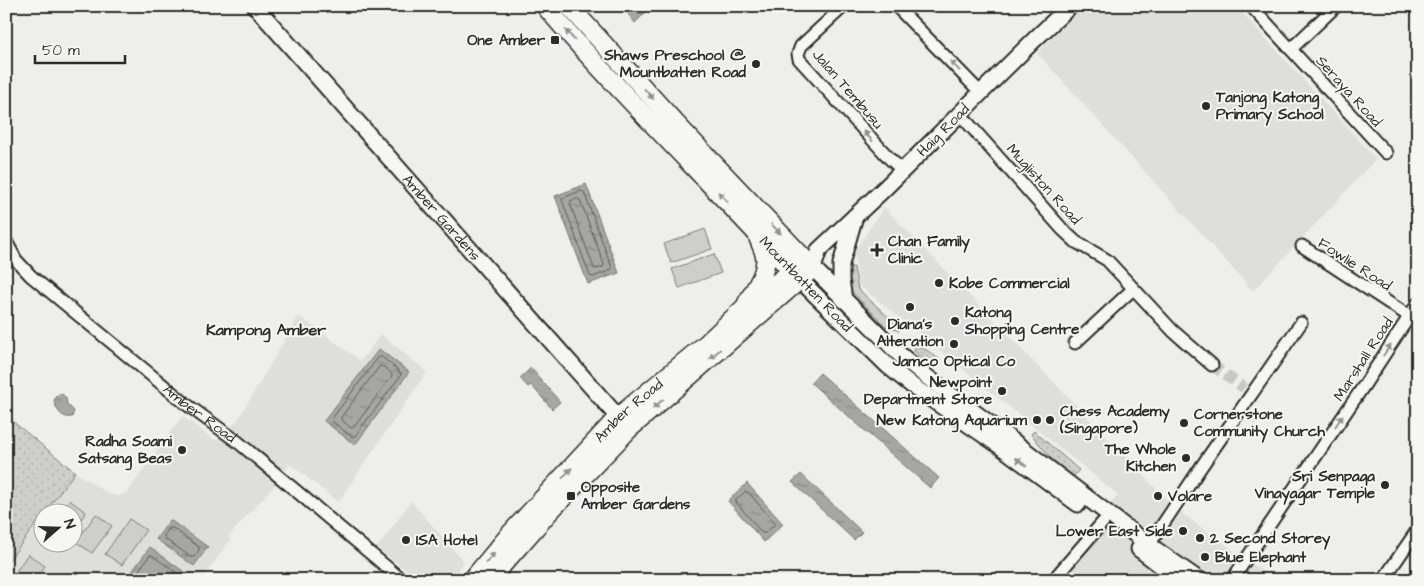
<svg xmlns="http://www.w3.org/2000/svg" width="1424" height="586" font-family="'Architects Daughter',sans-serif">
<defs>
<pattern id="green-dots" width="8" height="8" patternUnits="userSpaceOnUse" patternTransform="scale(1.25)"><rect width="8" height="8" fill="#cececa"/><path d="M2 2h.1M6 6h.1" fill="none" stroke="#b1b1ae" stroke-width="1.8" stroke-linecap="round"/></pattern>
<pattern id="water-ripples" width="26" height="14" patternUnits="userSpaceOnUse" patternTransform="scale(1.25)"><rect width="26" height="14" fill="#a6a6a3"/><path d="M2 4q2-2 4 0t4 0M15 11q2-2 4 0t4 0" fill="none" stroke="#878785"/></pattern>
</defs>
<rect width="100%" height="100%" fill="#eeeeea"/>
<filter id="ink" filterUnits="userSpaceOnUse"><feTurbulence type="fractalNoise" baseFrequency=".02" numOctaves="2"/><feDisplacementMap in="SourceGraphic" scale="10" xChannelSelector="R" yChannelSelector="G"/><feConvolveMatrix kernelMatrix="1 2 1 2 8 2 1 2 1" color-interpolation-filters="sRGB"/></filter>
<g filter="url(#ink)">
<g fill="#dededb">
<polygon points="1084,6 1236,6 1376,159 1253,291 1037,53"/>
<polygon points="884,207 1177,510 1275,580 1066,580 1057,572 1118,495 859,285 854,252"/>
<polygon points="299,316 361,361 381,334 427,372 338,502 290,464 274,486 228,537 231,539 201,580 6,580 6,564 42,515 42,544 72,544 72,514 44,513 75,472 109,494 119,496 127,493 182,416 216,441 237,421"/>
<polygon points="411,501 464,562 451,580 419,580 377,548"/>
</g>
<g fill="url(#green-dots)" stroke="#7c7c7a">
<polygon points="848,267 854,267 858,289 898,326 899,331 885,326 849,289"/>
<polygon points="916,345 928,351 940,360 934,368 914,351"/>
<polygon points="6,416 75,472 6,564"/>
<polygon points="1034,431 1079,470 1073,477 1054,462 1031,434"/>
</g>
<g fill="#cececa" stroke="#7c7c7a">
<polygon points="705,229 712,249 671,263 664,244"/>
<polygon points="714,254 721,273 679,288 672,269"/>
<polygon points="69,500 86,512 73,531 72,514 60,513"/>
<polygon points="96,514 112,526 92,553 76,542"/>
<polygon points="129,519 146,530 122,565 105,554"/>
<polygon points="28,554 45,566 35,580 10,580"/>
</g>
<g fill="url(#water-ripples)" stroke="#757573">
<polygon points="622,6 652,6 635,23"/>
<polygon points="586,184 619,273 588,284 555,196"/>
<polygon points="379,349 409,372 355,445 324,421"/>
<polygon points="531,368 560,402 552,409 531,385 528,387 520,378"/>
<polygon points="820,373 939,478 930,488 811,383"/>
<path d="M 59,394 L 62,394 L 66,398 L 67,404 L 74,411 L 72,417 C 62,419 56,410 54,401 L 56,396 Z"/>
<polygon points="801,474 862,532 854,540 792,482"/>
<polygon points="747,483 783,524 764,542 728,501"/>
<polygon points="170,520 208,547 194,566 156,539"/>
<polygon points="150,547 187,574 183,580 126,580"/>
</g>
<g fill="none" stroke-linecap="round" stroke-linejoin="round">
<g stroke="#5c5c5b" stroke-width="1">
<polygon points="581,191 584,192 612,268 611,270 593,277 590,276 562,200 563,198"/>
<polygon points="578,199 580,200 604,264 603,267 596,269 594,268 570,204 571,201"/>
<polygon points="379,357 382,357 400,372 401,375 355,436 352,437 333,422 332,419"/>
<path d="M 380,366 C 384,366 392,372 392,376 L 354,427 L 351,428 L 342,420 L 341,418 Z"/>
<polygon points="745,492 748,492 775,523 774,525 765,533 762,533 736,502 736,500"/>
<polygon points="170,528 173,528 199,547 199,550 194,557 191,557 165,539 164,536"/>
<polyline points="132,580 149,556 151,555 179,574 179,580"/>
</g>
<polyline stroke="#c7c7c4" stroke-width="11" stroke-dasharray="11 5.5" stroke-linecap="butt" points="1212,365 1244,388"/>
<g stroke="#2b2b2b" stroke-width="15">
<g id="street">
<polyline points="844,6 801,46 798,54 799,59 890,159 902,170"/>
<polyline points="896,6 981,93"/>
<polyline points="1251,6 1386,153"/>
<polyline points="1291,49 1336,6"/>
<polyline points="959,113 1063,230 1076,242 1107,260 1173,331 1212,365"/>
<path id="s1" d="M 6,241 L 16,260 L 31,276 L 186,404 L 238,442 L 402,580"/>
<polyline points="1302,246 1418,322"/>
<polyline points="1075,343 1133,289"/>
<polyline points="1149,545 1201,467 1301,323"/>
<polyline points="1053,580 1103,522"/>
<polyline points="1232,580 1365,384 1418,303"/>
<polyline points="1383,580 1418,529"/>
</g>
</g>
<g stroke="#2b2b2b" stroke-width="19">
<g id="secondary">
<path id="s2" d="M 255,6 L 625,425"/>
<polyline points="1070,6 1034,40 884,189 819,250 813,268 898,353 927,377 1005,435 1149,545 1199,580"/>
<polyline points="800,280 888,366 915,388 1000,446 1078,504"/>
<polyline points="844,300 841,279 841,264 855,216"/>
<polyline points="1139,549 1180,580"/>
</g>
</g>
<g stroke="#2b2b2b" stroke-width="21">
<g id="primary">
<path d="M 545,6 C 626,101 716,187 800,280"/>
<path d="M 747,303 C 754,290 768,272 765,256 C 764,250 760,243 758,237"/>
<path id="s3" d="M 472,580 L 511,533 L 618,417 L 706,344 L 744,308 L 803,263"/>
<polyline points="489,580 549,512 629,429 813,268 678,126 569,6"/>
</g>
</g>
<use href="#street" stroke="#f6f6f2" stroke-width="11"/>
<use href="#secondary" stroke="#f6f6f2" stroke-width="15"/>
<use href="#primary" stroke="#f6f6f2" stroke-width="18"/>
</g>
<defs><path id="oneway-solid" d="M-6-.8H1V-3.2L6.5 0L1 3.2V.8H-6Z" transform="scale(1.25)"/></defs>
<g fill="#90908e">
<use href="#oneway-solid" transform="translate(570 35) rotate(-132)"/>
<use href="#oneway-solid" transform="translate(955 66) rotate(-134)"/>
<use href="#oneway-solid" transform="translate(649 94) rotate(48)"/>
<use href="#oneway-solid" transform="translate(868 136) rotate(-132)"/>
<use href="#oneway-solid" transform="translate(723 197) rotate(-134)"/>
<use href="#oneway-solid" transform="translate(776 229) rotate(46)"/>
<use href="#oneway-solid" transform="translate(1387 350) rotate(-57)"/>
<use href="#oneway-solid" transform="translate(715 354) rotate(139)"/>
<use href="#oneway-solid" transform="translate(658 404) rotate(138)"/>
<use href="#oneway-solid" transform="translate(1339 421) rotate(-56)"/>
<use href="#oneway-solid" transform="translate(1021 462) rotate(-143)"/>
<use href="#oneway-solid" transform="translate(567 473) rotate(-48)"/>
<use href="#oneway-solid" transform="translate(490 558) rotate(-50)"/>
</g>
</g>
<g fill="#2b2b2b" stroke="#f6f6f2" stroke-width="2">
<rect x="550" y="35" width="10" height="10" rx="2.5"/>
<circle cx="756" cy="64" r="5"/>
<circle cx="1206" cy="106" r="5"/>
<path d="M874.5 242.5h5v5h5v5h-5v5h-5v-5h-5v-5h5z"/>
<circle cx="939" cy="283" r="5"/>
<circle cx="910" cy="307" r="5"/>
<circle cx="955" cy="321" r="5"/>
<circle cx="954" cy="344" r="5"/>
<circle cx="1002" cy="391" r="5"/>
<circle cx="1037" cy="420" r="5"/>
<circle cx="1050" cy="420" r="5"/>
<circle cx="1184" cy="423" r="5"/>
<circle cx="182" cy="450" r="5"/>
<circle cx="1186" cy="458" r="5"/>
<circle cx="1385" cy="485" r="5"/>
<rect x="566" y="491" width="10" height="10" rx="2.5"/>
<circle cx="1158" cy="496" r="5"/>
<circle cx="1183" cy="531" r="5"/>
<circle cx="1200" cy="538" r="5"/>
<circle cx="406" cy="540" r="5"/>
<circle cx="1205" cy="557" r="5"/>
</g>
<g text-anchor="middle" stroke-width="4" stroke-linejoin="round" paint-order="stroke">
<g font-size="15" font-weight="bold" fill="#2b2b2b" stroke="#f6f6f2" text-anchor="start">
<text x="545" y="45" text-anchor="end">One Amber</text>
<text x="746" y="60" text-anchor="end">Shaws Preschool @<tspan x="746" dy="17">Mountbatten Road</tspan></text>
<text x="1216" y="102">Tanjong Katong<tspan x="1216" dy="17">Primary School</tspan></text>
<text x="888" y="246">Chan Family<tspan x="888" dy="17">Clinic</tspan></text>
<text x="949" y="288">Kobe Commercial</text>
<text x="965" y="317">Katong<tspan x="965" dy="17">Shopping Centre</tspan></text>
<text x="910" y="329" text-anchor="middle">Diana's<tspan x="910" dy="17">Alteration</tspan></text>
<text x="954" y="366" text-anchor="middle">Jamco Optical Co</text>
<text x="992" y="387" text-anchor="end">Newpoint<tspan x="992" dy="17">Department Store</tspan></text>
<text x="1060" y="416">Chess Academy<tspan x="1060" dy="17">(Singapore)</tspan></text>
<text x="1194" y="419">Cornerstone<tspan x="1194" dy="17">Community Church</tspan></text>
<text x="1027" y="425" text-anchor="end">New Katong Aquarium</text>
<text x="172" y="446" text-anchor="end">Radha Soami<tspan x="172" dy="17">Satsang Beas</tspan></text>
<text x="1176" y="454" text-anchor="end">The Whole<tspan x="1176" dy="17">Kitchen</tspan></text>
<text x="1375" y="481" text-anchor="end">Sri Senpaga<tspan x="1375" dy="17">Vinayagar Temple</tspan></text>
<text x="581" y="492">Opposite<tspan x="581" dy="17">Amber Gardens</tspan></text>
<text x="1168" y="501">Volare</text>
<text x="1173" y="536" text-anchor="end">Lower East Side</text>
<text x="1210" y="543">2 Second Storey</text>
<text x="416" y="545">ISA Hotel</text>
<text x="1215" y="562">Blue Elephant</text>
</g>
<g font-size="15" fill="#2b2b2b" stroke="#f6f6f2">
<text transform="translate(848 89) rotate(49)" y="5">Jalan Tembusu</text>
<text transform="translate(1349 91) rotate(48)" y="5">Seraya Road</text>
<text transform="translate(943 130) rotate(-45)" y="5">Haig Road</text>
<text transform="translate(1044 184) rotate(48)" y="5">Mugliston Road</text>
<text dy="5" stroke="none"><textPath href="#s2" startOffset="282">Amber Gardens</textPath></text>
<text transform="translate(1355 264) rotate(33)" y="5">Fowlie Road</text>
<text transform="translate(806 284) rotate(46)" y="5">Mountbatten Road</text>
<text transform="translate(1363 359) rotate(-57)" y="5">Marshall Road</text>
<text dy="5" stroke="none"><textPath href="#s3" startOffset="231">Amber Road</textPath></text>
<text dy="5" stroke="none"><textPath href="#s1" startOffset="261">Amber Road</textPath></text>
</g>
<g font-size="16" font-weight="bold" fill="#2b2b2b" stroke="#f6f6f2">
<text x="266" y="335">Kampong Amber</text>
</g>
</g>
<rect width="1424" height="586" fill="none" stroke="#f6f6f2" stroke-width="25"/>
<rect x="12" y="12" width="1399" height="561" fill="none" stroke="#2b2b2b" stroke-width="2" filter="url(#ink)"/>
<g transform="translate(58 528) rotate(70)"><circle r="24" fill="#f6f6f2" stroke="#a5a5a2"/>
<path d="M0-4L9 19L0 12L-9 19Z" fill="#2b2b2b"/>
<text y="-8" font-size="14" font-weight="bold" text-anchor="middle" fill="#2b2b2b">N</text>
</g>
<path d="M35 55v8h90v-8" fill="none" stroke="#2b2b2b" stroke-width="2.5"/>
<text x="42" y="55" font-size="15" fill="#2b2b2b" stroke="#f6f6f2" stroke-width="4" paint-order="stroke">50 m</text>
</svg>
